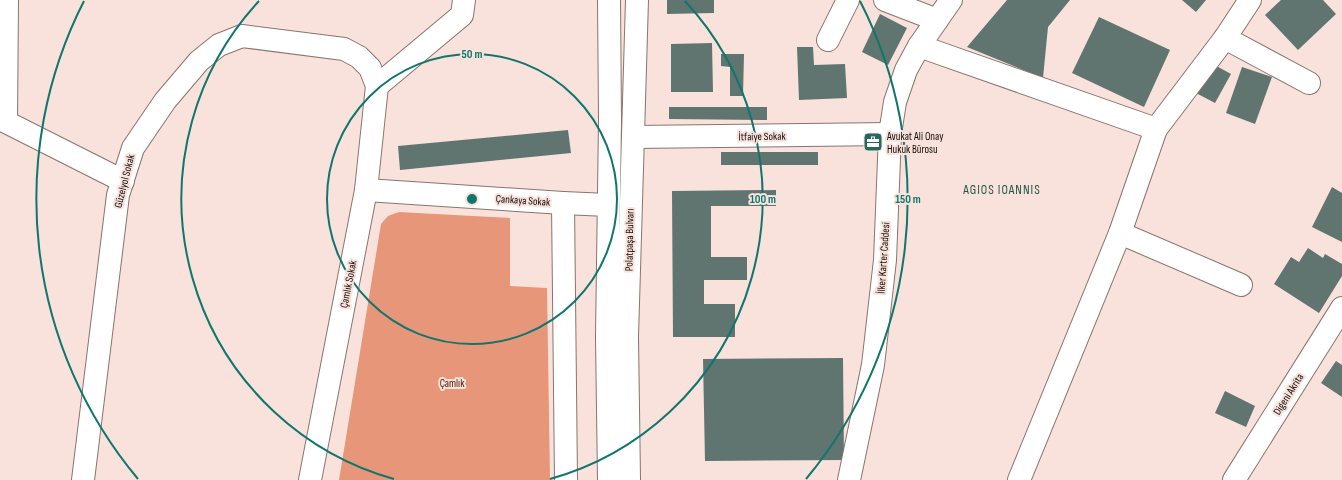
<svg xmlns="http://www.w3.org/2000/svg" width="1342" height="480" font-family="'Sofia Sans Condensed',sans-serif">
<rect width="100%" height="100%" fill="#f8e2db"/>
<polygon fill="#e8967a" points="399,212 510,218 510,286 547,288 550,480 339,480 381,224 388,216"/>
<g fill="#607570">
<polygon points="667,0 714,0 714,13 667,14"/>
<polygon points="1007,0 1070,0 1048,27 1043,78 967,47"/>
<polygon points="1182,0 1206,0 1196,12"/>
<polygon points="1281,0 1323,0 1336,14 1298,50 1265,15"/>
<polygon points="880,14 907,28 888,65 862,52"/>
<polygon points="1099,17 1170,50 1144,107 1072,73"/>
<polygon points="712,43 713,92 671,92 671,44"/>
<polygon points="797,47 813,47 814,65 845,64 847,98 799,100"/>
<polygon points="721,54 744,54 743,96 730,96 730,67 721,66"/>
<polygon points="1211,63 1231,74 1215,103 1196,93"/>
<polygon points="1242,67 1272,77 1255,124 1226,113"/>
<polygon points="669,107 767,107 767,120 669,119"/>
<polygon points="568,130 571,153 400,170 398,146"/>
<rect x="721" y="152" width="97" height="13"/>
<polygon points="1332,187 1342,193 1342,242 1312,227"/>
<polygon points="776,190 776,206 711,206 711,257 747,257 747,280 704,280 704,304 735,304 735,337 673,337 672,191"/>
<polygon points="1308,248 1323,258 1325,254 1342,264 1342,276 1319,313 1274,284 1291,257 1299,262"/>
<polygon points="843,358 844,460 705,461 703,359"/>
<polygon points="1336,361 1342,365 1342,397 1321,383"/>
<polygon points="1225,391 1255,406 1246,427 1215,413"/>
</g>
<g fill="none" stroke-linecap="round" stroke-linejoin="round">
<g stroke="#88756e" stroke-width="24">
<g id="minor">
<polyline points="7,0 6,122 123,181"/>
<polyline points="885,0 937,20"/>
<polyline points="1225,38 1309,83"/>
<polyline points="828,40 848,0"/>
<polyline points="919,46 1156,129 1225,38 1250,0"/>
<polyline points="377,86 462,15 464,0"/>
<polyline points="633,137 890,134"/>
<polyline points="366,190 563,203 608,205"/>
<polyline points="563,203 566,480"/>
<polyline points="1120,233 1241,285"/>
<polyline points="83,480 118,195 133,148 165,101 199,61 219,45 242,36 344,49 359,57 370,68 377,86 366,190 310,480"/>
<polyline points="849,480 873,365 885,260 890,134 895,102 906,70 919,46 951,0"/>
<polyline points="1019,480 1120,233 1156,129"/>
<polyline points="1234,480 1342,308"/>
</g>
</g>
<g stroke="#88756e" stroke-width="24">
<g id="major">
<polyline points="609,480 607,337 610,120 609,0"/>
<polyline points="629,480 627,337 637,0"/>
</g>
</g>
<use href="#minor" stroke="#fff" stroke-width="22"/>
<use href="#major" stroke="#fff" stroke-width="22"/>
</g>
<g fill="none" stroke="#0f766e" stroke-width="2">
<circle cx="472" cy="199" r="145"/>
<path d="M394 479A291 291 0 0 1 259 1M685 1A291 291 0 0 1 550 479"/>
<path d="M138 479A436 436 0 0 1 84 1M860 1A436 436 0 0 1 806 479"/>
</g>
<defs>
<g id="office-square" transform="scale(1)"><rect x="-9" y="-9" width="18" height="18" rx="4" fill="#24695b" stroke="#f8e2db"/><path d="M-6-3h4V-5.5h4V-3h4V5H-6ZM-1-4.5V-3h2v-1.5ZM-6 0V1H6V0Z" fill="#fff"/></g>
</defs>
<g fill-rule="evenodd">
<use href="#office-square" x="873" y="142"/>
</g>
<g text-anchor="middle" stroke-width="4" stroke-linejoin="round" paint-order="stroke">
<g font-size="11" fill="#130c0a" stroke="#f8e2db">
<text transform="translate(762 136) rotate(-1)" y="4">İtfaiye Sokak</text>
<text transform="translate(124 181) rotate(-76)" y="4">Güzelyol Sokak</text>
<text transform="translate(523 200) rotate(4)" y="4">Çankaya Sokak</text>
<text transform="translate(629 240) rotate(-89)" y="4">Polatpaşa Bulvarı</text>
<text transform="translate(883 258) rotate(-86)" y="4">İlker Karter Caddesi</text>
<text transform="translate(348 284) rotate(-79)" y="4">Çamlık Sokak</text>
<text transform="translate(1288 394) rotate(-58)" y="4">Digeni Akrita</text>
</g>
<g font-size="11" fill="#130c0a" stroke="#f8e2db" text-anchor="start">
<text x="887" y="140">Avukat Ali Onay<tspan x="887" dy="13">Hukuk Bürosu</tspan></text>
</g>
<g font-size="11" fill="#4a1805" stroke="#f8e2db">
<text x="452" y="387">Çamlık</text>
</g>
<g font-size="13" letter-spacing="1" fill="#1f554a" stroke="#f8e2db">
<text x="1002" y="194">AGIOS IOANNIS</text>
</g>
</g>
<circle cx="472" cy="199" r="6" fill="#0f766e" stroke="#f8e2db" stroke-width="2"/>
<g font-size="12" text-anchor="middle" font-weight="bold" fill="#0f766e" stroke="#f8e2db" stroke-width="4" stroke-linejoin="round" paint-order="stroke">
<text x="472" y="58">50 m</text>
<text x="763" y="203">100 m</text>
<text x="908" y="203">150 m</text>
</g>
</svg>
